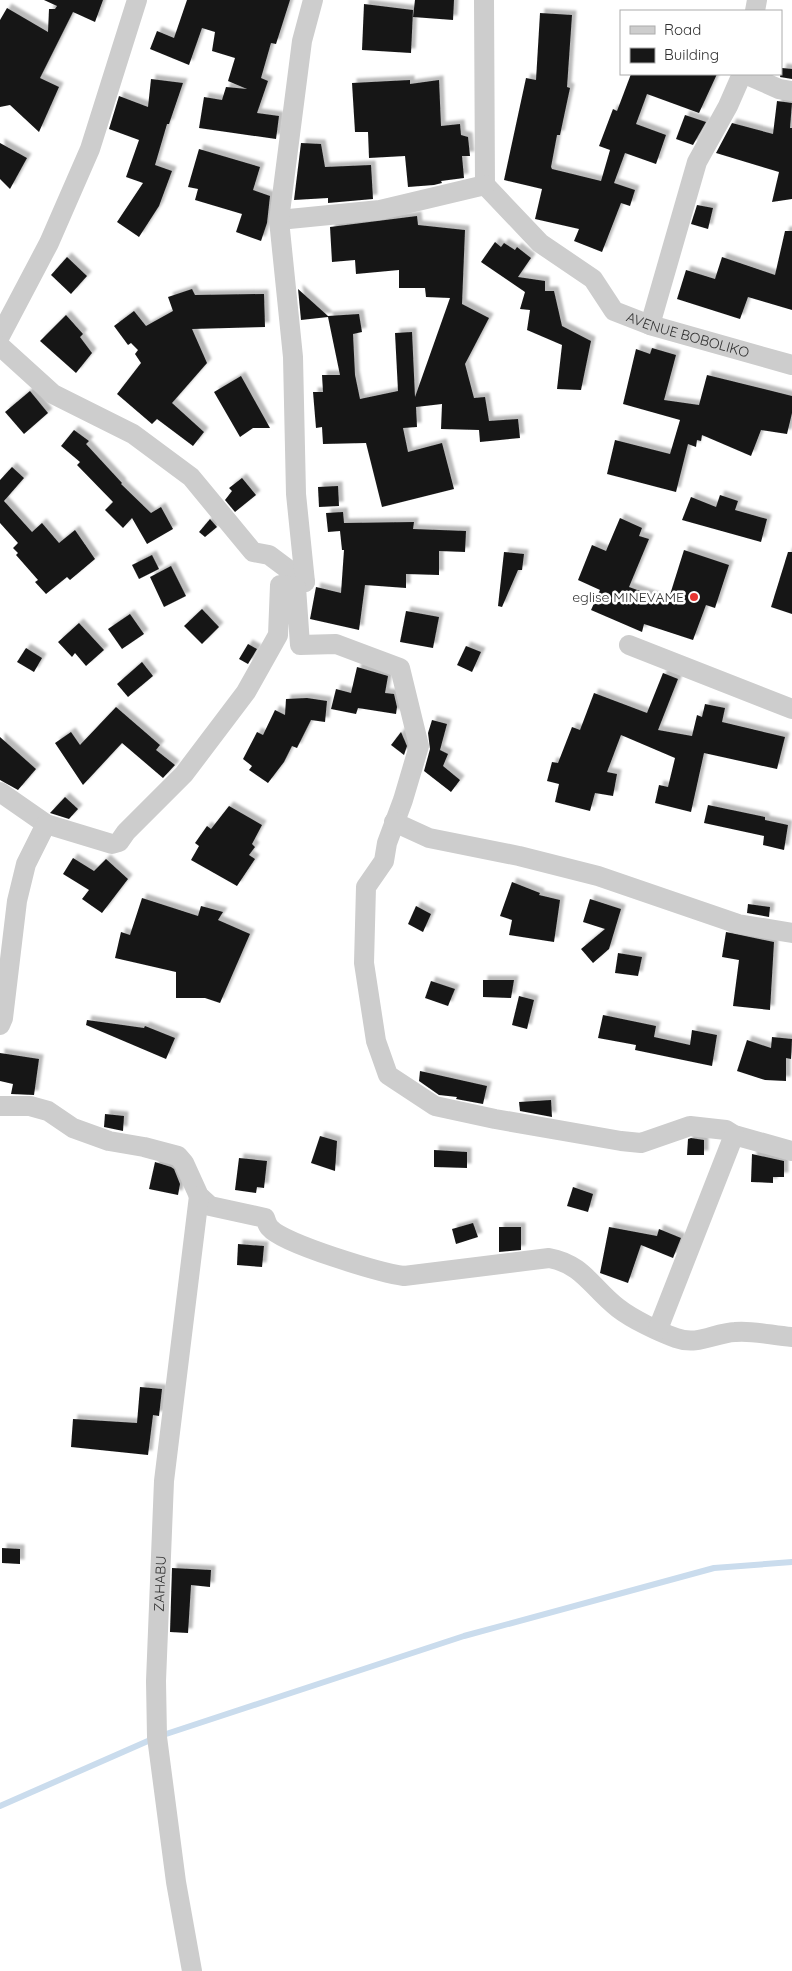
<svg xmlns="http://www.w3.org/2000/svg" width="792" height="1971" font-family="Quicksand,sans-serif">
<defs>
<filter id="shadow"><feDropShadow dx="4.5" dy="-4.5" stdDeviation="1" flood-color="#0004"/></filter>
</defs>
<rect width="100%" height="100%" fill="#fff"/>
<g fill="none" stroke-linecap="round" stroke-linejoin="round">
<polyline stroke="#cadced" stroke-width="6" points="0,1806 157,1737 464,1636 714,1568 792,1562"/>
</g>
<g fill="#171717" filter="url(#shadow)">
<polygon points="44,0 103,0 95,22 73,12 40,78 59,87 39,132 10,105 0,107 0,20 7,8 48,32 49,9 55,9 57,6"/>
<polygon points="187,0 290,0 276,44 271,43 261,78 268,81 257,113 279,116 276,139 199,128 204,97 222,100 226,87 247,89 228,81 235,58 212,51 215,32 202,28 189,65 150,49 157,31 174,38"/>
<polygon points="415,0 454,0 453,20 413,17"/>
<polygon points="364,4 413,10 411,53 362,50"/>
<polygon points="540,13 572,15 567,87 570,88 560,135 557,135 551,167 552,169 601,181 610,150 599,146 613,109 617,111 631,74 717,74 699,113 647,94 636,124 666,135 656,164 625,153 614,183 635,190 630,206 621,203 602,252 574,241 579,229 535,219 542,189 504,180 526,78 536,80"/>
<polygon points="782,68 792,69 792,79 780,77"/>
<polygon points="151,79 183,83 169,124 167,124 155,165 172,171 159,206 139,237 117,222 143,183 126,177 139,140 109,129 119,96 148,107"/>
<polygon points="410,80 410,84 439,80 441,126 460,124 461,135 468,137 470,156 462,156 464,178 441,181 442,183 434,185 408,187 405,156 369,158 368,132 355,132 352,83"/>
<polygon points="777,101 792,103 790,128 792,128 792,199 772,202 779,172 716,153 732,123 773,134"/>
<polygon points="685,115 706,122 693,145 676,139"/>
<polygon points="0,143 27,158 10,189 0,179"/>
<polygon points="301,143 321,144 325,167 371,165 373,199 328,203 328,198 294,200"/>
<polygon points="199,149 260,167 253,190 270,196 267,223 261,241 236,232 242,214 195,200 198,189 188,187"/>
<polygon points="697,205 713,208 708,229 691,224"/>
<polygon points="417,216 418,225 465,230 462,304 489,318 465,364 474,398 485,397 489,421 518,419 520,438 480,442 479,430 441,429 442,404 416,407 417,427 403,428 408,452 442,443 454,489 382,507 366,443 323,444 322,427 316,428 313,392 323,392 322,375 340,375 328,317 301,320 298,289 328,316 359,314 362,332 353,334 355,375 360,399 398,391 395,333 412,332 415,397 450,298 426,297 425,288 399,288 399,270 356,274 355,260 332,262 330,227"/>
<polygon points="785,231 792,231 792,310 748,297 740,319 677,299 686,270 715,279 722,257 775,275"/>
<polygon points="495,242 501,247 504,243 515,250 517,247 531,258 518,277 545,281 545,291 554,291 562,326 591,341 581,390 557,389 562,345 527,330 530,310 520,309 525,292 481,262"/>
<polygon points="67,257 87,276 71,294 51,275"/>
<polygon points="192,289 195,295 264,294 265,327 192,329 207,363 172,403 204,432 193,446 157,419 152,424 117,394 141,363 135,354 138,350 131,343 128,345 114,326 134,311 146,326 173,311 168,297"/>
<polygon points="66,315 83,334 80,337 92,353 76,373 40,341"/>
<polygon points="652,348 676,355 664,400 699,405 707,375 792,396 792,413 787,434 761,430 751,456 702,435 701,441 697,440 696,447 688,444 676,492 607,474 615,440 670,454 680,420 623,404 636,349 650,354"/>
<polygon points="241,376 270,428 253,428 240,437 214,392"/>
<polygon points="30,391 48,413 24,434 5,412"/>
<polygon points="74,430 89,441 86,444 122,483 121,484 151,513 161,507 173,529 147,544 132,518 123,528 105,510 113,502 77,465 80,462 61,446"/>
<polygon points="12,467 24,478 4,501 32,532 42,523 59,543 75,530 95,559 70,580 67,577 46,594 35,582 38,580 16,555 18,553 13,548 18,543 0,523 0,480"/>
<polygon points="242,478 256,495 235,512 225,500 232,491 229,488"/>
<polygon points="338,486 339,506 319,507 318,487"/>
<polygon points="720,495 738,501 735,510 767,519 761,542 682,520 691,497 716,507"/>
<polygon points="343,512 344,523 414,522 413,529 466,531 465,552 439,551 439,575 406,574 406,588 365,585 359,630 310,619 316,587 341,593 344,550 342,550 340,531 328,532 326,513"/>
<polygon points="620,518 642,528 639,536 649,539 629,587 668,601 684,550 729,565 715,608 706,605 693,640 644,624 642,632 591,610 600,590 578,580 592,545 606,551"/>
<polygon points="210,519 217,527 205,537 199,532"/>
<polygon points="504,552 524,554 522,570 518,570 502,607 498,606"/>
<polygon points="788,552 792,552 792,614 771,607"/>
<polygon points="152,555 159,569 139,579 132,565"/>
<polygon points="171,566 186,596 164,607 150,577"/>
<polygon points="202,609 219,627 202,644 184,626"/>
<polygon points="406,611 439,617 433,648 400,642"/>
<polygon points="130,614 144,634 122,649 108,629"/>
<polygon points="79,623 104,650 86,666 75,653 72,657 58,642"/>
<polygon points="248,644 257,649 248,664 239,659"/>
<polygon points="466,646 481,652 472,672 457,665"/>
<polygon points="26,648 42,658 34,672 17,662"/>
<polygon points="142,662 153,676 128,697 117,684"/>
<polygon points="357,667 388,676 385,693 394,694 397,707 396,714 358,708 356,714 331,709 336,689 351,693"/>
<polygon points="663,673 678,679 658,730 692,736 697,715 702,717 705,704 725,708 722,722 785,737 777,769 704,753 691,812 655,803 659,785 668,787 675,758 621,735 607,772 617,774 613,796 595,793 590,811 555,802 559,784 547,781 552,762 558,763 572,727 580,730 594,693 647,713"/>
<polygon points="307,698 327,701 325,722 311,720 297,748 292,746 284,762 268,783 249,770 252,766 243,759 257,732 263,735 275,710 285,715 286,699"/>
<polygon points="116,707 160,745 156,750 175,765 163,778 122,743 83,785 55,743 71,732 80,745"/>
<polygon points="432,720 447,724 440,750 448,754 443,766 460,780 451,792 424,771 430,749 428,733"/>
<polygon points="401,732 407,746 404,755 391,745"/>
<polygon points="0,737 36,769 18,790 0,780"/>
<polygon points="65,797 78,809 69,819 50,813"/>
<polygon points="708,805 765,817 765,820 788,825 784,850 763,845 764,836 704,823"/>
<polygon points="229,806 262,825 252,844 255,847 249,855 255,859 237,886 191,860 199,846 195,843 207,826 211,829"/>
<polygon points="73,858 94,871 106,859 128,879 102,913 82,899 89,890 63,874"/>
<polygon points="512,882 540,893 539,895 560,900 554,942 509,935 512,920 500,916"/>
<polygon points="142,898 198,916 201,906 223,912 218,920 250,934 220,1003 205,998 176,998 176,972 115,958 121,932 130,935"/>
<polygon points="590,899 621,909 609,949 593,963 581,949 605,929 583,922"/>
<polygon points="748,904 770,907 769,917 747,913"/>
<polygon points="416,906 431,914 423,932 408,924"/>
<polygon points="726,932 774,942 770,1010 733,1006 739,960 722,957"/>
<polygon points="618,953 642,957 638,976 615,973"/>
<polygon points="483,980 514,980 511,998 483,997"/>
<polygon points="431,981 455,989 448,1006 425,998"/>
<polygon points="519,996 534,1000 527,1029 512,1025"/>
<polygon points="603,1015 656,1026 654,1037 690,1045 692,1030 717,1035 712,1066 635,1050 636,1045 598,1038"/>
<polygon points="87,1020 144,1028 145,1026 175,1038 166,1059 86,1025"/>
<polygon points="772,1037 792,1039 791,1059 786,1058 786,1081 765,1080 737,1071 747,1040 771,1048"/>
<polygon points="0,1053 39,1059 34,1095 11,1094 13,1084 0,1081"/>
<polygon points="420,1071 487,1086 483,1104 456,1099 457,1097 439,1095 419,1081"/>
<polygon points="551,1100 552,1117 520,1111 519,1102"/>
<polygon points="105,1114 124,1116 123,1131 104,1127"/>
<polygon points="320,1136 337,1141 335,1171 311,1163"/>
<polygon points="691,1138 704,1140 704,1155 687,1155 688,1139"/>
<polygon points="434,1150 467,1152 467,1168 434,1167"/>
<polygon points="752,1154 784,1161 784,1177 773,1177 773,1183 751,1182"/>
<polygon points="239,1158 267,1161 264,1188 257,1187 256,1193 235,1190"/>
<polygon points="155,1162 171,1167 174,1169 180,1184 178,1195 149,1189"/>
<polygon points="573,1187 593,1194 588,1212 567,1206"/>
<polygon points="473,1223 478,1237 456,1244 452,1229"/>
<polygon points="499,1227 521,1227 521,1250 499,1252"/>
<polygon points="609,1227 657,1236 659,1229 681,1238 673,1258 641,1245 628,1283 600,1273"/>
<polygon points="238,1244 264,1246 262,1267 237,1265"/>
<polygon points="140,1387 162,1389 159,1416 153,1415 148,1455 71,1447 73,1419 137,1423"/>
<polygon points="2,1548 20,1549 20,1564 2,1563"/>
<polygon points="172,1568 211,1570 210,1587 191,1585 188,1633 170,1632"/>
</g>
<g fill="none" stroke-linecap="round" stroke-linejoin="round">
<g stroke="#cdcdcd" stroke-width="20">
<polyline points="484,0 485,185"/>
<polyline points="755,11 757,0"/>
<polyline points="745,74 779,89 792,91"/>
<path id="s1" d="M 485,185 L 540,243 L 593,279 L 614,311 L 650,325 L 792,365"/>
<polyline points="279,220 380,210 485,185"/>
<polyline points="650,325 697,162 728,106 742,74"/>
<polyline points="0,336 49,243 90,149 137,0"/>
<polyline points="0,346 53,394 133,434 191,477 253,552 269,555 305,582"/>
<polyline points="305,582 296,494 293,357 279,220 302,41 313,0"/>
<polyline points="629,645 792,709"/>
<polyline points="0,792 46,824 112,844 119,842 126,832 184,774 246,692 278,635 280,585 296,587 300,645 336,644 400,668 419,746 403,800 387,843 384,861 366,887 364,963 376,1041 388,1075 435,1106 495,1119 621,1141 641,1143 690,1126 726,1130 734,1135 792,1151"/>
<polyline points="394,822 429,838 519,856 598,876 738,924 792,933"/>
<polyline points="0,1025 3,1018 17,901 26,864 46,824"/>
<path d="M 0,1106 L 30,1106 L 48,1111 L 73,1128 L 109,1141 L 144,1147 L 178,1156 L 184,1163 L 199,1196 L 210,1206 L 265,1218 C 266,1221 268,1226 270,1228 C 283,1244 382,1273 404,1276 L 549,1258 C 583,1264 592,1288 618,1308 C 632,1319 659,1332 676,1338 C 698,1346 714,1333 735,1332 C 753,1330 774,1336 792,1337"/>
<polyline points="658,1329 734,1135"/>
<path id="s2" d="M 192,1971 L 176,1882 L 157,1737 L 156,1681 L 164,1481 L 199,1196"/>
</g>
</g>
<circle fill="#e73532" stroke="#fff" stroke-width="2" cx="694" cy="597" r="5"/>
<g text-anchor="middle" stroke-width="5" stroke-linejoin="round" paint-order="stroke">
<g font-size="14" fill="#303030" stroke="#fff">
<text dy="5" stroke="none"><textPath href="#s1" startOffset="260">AVENUE BOBOLIKO</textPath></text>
<text dy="5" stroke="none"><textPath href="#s2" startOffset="390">ZAHABU</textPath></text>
</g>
<g font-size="14" fill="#303030" stroke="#fff" text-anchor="end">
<text x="684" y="602">eglise MINEVAME</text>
</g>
</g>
<rect x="620" y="10" width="162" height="65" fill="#ffffff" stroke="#acacac"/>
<rect x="630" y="26" width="25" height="8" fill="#cdcdcd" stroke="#acacac"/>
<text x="664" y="35" font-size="15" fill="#303030">Road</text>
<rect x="630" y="48" width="25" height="15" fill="#171717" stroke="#acacac"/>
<text x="664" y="60" font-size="15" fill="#303030">Building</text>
</svg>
